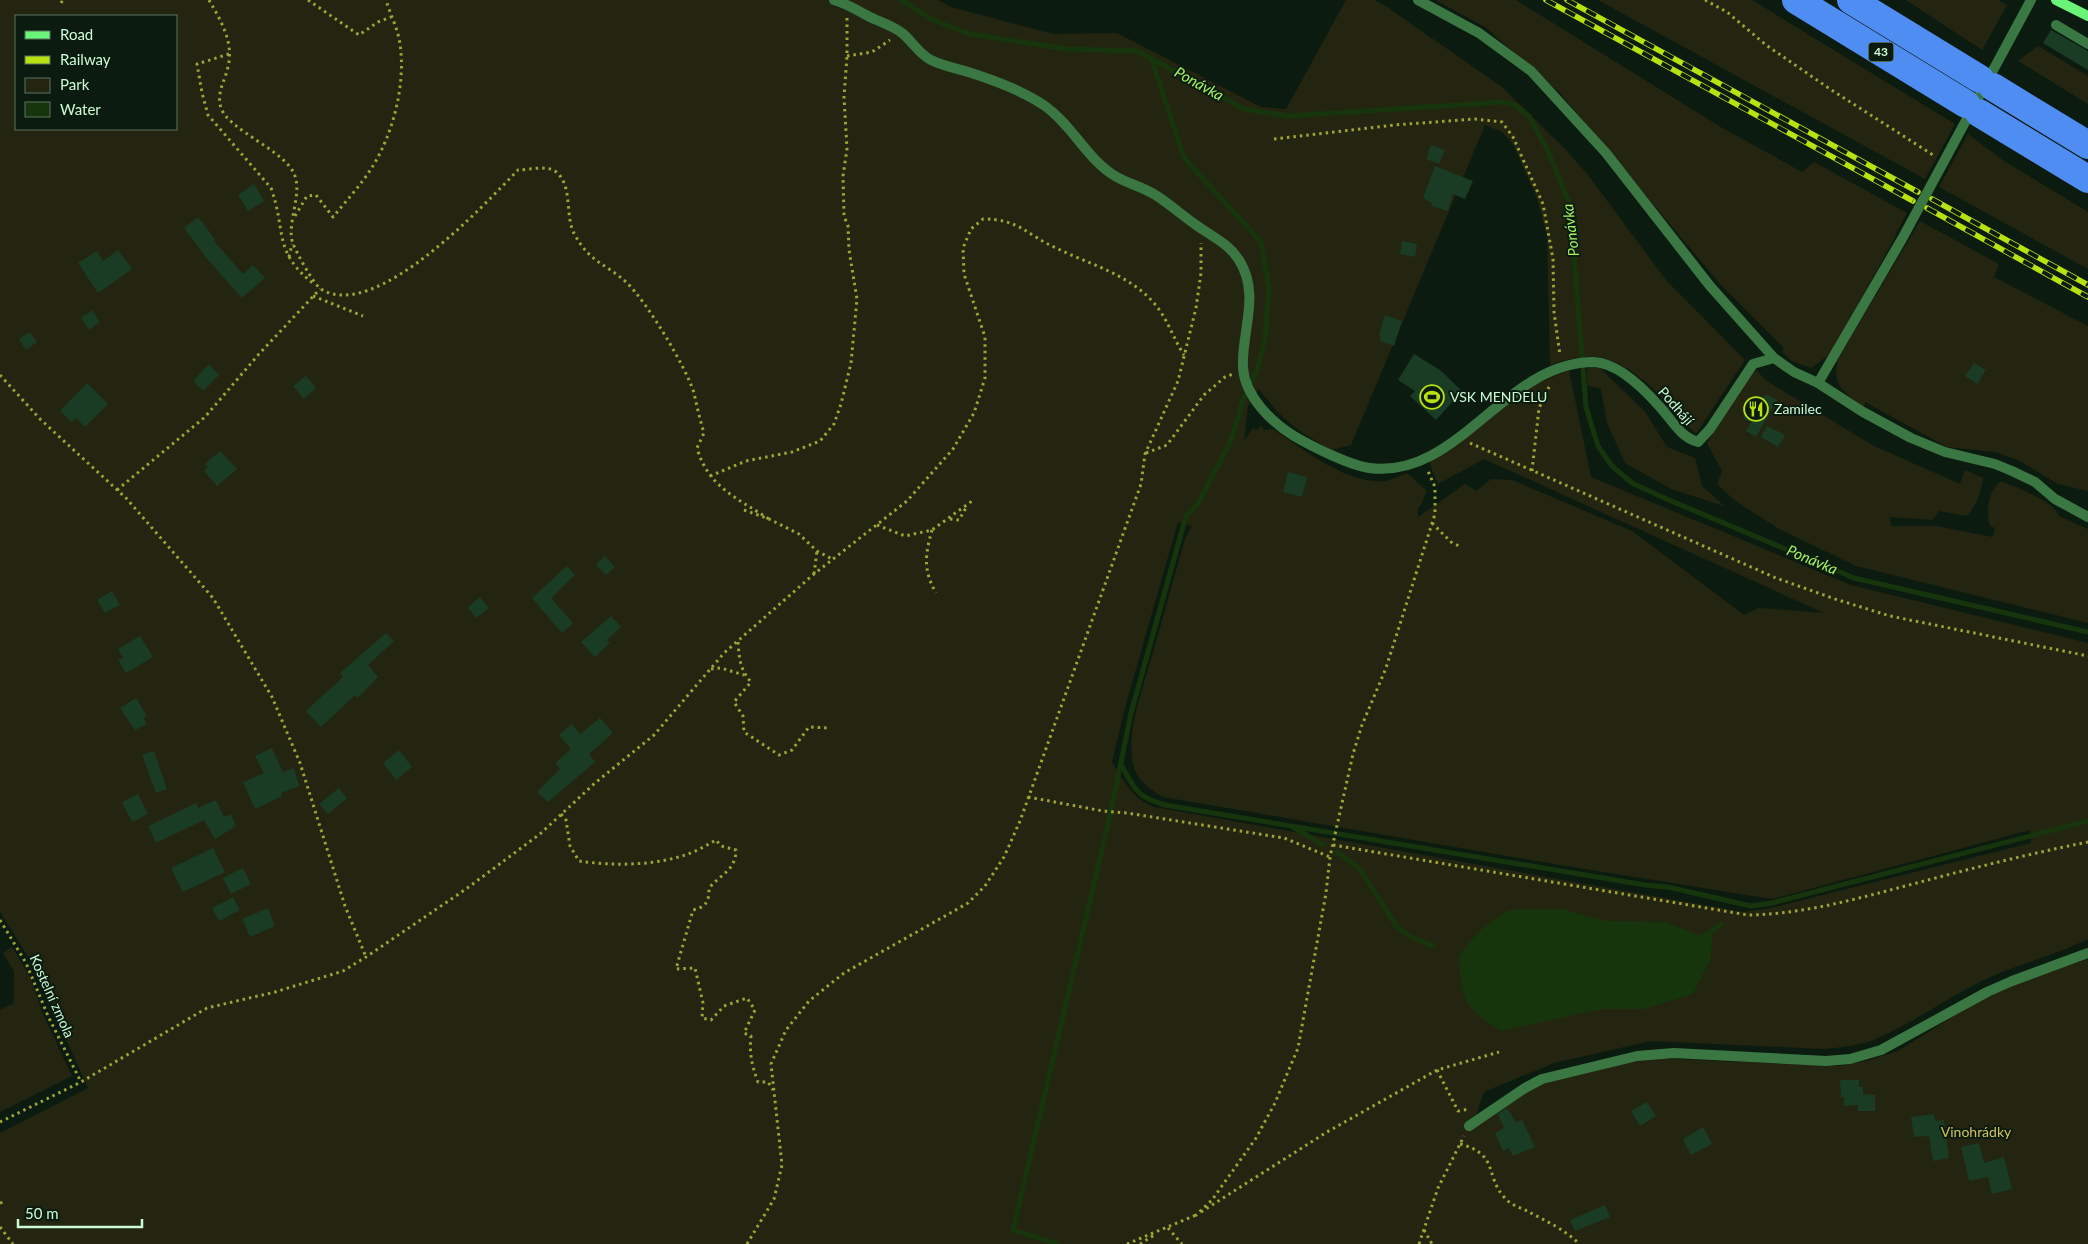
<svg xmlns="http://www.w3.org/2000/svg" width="2088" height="1244" font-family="Lato,sans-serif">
<rect width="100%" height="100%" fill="#0c1b10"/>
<g fill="#232510" fill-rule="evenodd">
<path d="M 0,0 L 938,0 L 951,7 L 1053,34 L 1117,33 L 1261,107 L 1286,109 L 1346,0 L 1374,0 L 1387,7 L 1502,87 L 1565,149 L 1588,175 L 1666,280 L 1745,360 L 1696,434 C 1670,408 1641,367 1602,358 C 1586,354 1565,360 1550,365 L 1547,235 L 1537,198 L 1513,144 L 1502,132 L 1485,125 L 1351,445 L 1332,450 C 1296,430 1284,422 1259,389 L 1248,406 L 1244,441 L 1253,428 L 1258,430 L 1260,425 L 1264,430 L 1273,429 C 1303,449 1347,485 1385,481 C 1392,480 1400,476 1407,473 L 1427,491 L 1421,505 L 1418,508 L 1418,517 L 1465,484 L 1476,491 L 1491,479 L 1512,480 L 1632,531 L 1744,615 L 1759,608 L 1824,613 L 1484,459 L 1438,484 L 1428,460 L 1479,428 L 1522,390 L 1569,370 L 1591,477 L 1851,585 L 2088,643 L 2088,939 C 2056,955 2021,963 1988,978 C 1950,996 1916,1021 1878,1038 C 1862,1045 1843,1047 1825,1049 L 1651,1041 L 1554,1063 L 1484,1092 L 1475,1118 L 1479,1125 L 1539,1084 L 1625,1061 L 1653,1058 L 1840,1066 L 1870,1060 L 1898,1051 L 1994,991 L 2088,959 L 2088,1244 L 0,1244 L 0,1133 L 88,1088 L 32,963 L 0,912 ZM 16,16 L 176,16 L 176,129 L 16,129 ZM 1178,522 L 1192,526 L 1185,539 C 1174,578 1163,617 1152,656 C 1143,689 1126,729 1133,764 C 1136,779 1150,790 1163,797 L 1566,866 L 1772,899 L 2030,830 L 2031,843 L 1771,908 L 1743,912 L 1154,807 C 1133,799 1123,780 1112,762 L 1126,704 Z"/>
<polygon points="1435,0 1516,0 1719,126 1802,172 1814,162 1907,213 1895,235 1896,236 1830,354 1811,368 1792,361 1782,352 1784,348 1720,284 1560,93 1485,27"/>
<polygon points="1598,0 1752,0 1955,124 1925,179"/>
<polygon points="1906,0 1998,0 2007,5 1982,50"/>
<polygon points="2038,46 2088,76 2088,104 2018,61"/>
<polygon points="1968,134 2004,161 2088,212 2088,269 1939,187"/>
<path d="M 1920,221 L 1999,264 L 1994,277 L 2088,326 L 2088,491 L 2058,484 L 2018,460 L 1995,452 L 1947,447 L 1865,402 L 1864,407 C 1844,393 1831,385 1838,359 Z"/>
<polygon points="1587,368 1600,368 1645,412 1667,447 1695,458 1702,486 1724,506 1671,489 1625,463 1607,423 1601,389 1586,385"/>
<path d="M 1756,370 L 1767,381 L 1872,445 L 1960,484 L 1965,470 L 1983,478 C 1981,493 1977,504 1967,516 L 1939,511 L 1933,520 L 1890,517 L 1891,526 L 1936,526 L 1993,537 L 1995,528 L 1990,526 C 1986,510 1987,493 2001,481 C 2017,488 2053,500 2059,516 L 2088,529 L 2088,623 L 1856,566 L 1779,529 L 1734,500 L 1717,484 L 1722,471 L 1707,443 L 1742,387 Z"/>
<polygon points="12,947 30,977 43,1014 72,1076 0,1112 0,1010 14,1003 14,971 3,953"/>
</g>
<path fill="#17350c" d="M 1561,909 L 1606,921 L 1666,922 L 1700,936 L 1722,921 L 1724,925 L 1712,934 L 1711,958 L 1693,994 L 1644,1009 L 1601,1009 L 1501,1031 C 1462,1006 1462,1001 1459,956 L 1478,932 L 1508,910 Z"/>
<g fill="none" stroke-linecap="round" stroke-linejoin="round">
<g stroke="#17350c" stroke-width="5">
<polyline points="901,0 935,21 970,34 1067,49 1137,51 1244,109 1288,116 1503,102 1515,105 1529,116 1547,149 1570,205 1586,407 1598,446 1612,466 1632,483 1662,497 1854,578 2088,632"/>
<path d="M 1121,764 C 1134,789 1137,797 1165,805 L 1645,885 L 1668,887 L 1751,906 L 1772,903 L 2088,821"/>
<polyline points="1293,827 1323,845"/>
<polyline points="1337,852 1360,869 1397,927 1407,935 1433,946"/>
<polyline points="1058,1244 1013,1230 1111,811 1131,713 1186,516 1198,504 1232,438 1243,400 1257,370 1265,340 1269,288 1261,242 1184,158 1151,58"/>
</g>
</g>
<g fill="#1a3b24">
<polygon points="2051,30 2088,51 2088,70 2043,43"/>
<polygon points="1431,145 1445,150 1439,164 1426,159"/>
<polygon points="1435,166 1473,181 1465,199 1453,194 1448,211 1431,206 1432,203 1423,198"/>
<polygon points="254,184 264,201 248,211 238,195"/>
<polygon points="198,217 215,239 214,241 243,274 253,265 265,278 242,298 208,260 184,228"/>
<polygon points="1402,241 1417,244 1415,257 1400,254"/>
<polygon points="118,250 132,269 98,293 78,263 97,251 103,261"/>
<polygon points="92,310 100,322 89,330 81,318"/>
<polygon points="1385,315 1402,321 1394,346 1380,341 1381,336 1379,335"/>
<polygon points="30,332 37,342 26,350 19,339"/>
<polygon points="1414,354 1440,370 1462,391 1436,420 1410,396 1415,391 1398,380"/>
<polygon points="1974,363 1986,370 1977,384 1965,376"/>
<polygon points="209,364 219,375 203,391 193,381"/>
<polygon points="306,376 316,388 304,399 293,386"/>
<polygon points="87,383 108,404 85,427 76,418 72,422 60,411"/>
<polygon points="1765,394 1777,400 1756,437 1746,431 1751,422 1743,418 1752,401 1759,405"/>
<polygon points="1767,426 1785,435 1778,447 1761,437"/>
<polygon points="220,451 237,469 217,486 204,471 208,467 205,464"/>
<polygon points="1288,472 1307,477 1302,497 1283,492"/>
<polygon points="605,556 615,567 606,575 596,565"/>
<polygon points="567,566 575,575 551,598 573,623 562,633 532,598"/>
<polygon points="112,591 120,605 105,613 97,600"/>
<polygon points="480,597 489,608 476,618 468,607"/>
<polygon points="611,616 621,627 607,640 610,643 595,657 581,642"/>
<polygon points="386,633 394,641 368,665 378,677 358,698 355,695 321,727 306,711 343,677 340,673"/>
<polygon points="140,636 153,657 126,673 118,660 123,658 118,649"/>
<polygon points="136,698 147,716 143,718 147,724 135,730 120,708"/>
<polygon points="600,718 613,733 589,754 595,762 548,802 537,792 560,769 555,763 571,749 559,735 572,724 580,734"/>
<polygon points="272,748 283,772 294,768 299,786 281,793 282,796 255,809 243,782 264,773 255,756"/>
<polygon points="399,750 412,767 396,780 383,763"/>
<polygon points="154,751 167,789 156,793 142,755"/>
<polygon points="339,788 347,798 328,814 319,804"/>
<polygon points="138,794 148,814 132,822 122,802"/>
<polygon points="216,800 224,817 231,814 236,826 215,839 204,820 156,843 148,826 196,803 198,808"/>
<polygon points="213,848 225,872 183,892 171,868"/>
<polygon points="243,868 251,884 231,894 223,878"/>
<polygon points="233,897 240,910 219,921 212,908"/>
<polygon points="268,908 275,926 250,937 242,919"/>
<polygon points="1840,1080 1859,1080 1859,1087 1863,1087 1863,1094 1875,1095 1875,1111 1858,1111 1858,1105 1844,1106 1844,1097 1841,1097"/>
<polygon points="1647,1102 1656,1116 1640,1126 1631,1111"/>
<polygon points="1507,1108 1516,1122 1522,1120 1535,1147 1513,1156 1509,1148 1503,1151 1495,1133 1504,1128 1498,1114"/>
<polygon points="1934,1114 1935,1121 1944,1120 1949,1158 1933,1161 1929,1136 1914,1137 1911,1117"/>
<polygon points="1703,1127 1712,1144 1691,1155 1683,1139"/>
<polygon points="1979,1143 1984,1163 2004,1157 2012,1189 1992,1194 1988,1177 1969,1181 1961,1147"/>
<polygon points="1605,1205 1610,1217 1575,1231 1570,1220"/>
</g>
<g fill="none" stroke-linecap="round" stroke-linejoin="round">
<g stroke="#a0a435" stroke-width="3" stroke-dasharray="2.5 4" stroke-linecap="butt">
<path d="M 209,0 C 221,21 234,42 228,67 C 225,81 216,93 221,108 C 229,131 287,151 295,176 C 302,196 286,225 293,244 C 297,253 313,284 321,289 C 375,323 484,205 518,170 C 529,170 545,165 555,171 C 574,185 564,217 575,235 C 590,263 607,264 627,283 C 647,302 686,367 694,393 C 697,407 700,420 704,433 L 697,448 C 708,487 737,498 769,519"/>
<polyline points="308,0 359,35 378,22 391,17"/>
<polyline points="1705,0 1727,12 1766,45 1830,89 1933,155"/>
<polyline points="61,3 63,0"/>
<path d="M 229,54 L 197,64 L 202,93 L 208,115 L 271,188 C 287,233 272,251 315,285"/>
<polyline points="847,56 872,52 890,40"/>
<polyline points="1274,139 1394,125 1475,119 1502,122 1513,137 1543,204 1553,259 1554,312 1560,355"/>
<path d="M 295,216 L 307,196 L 316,195 L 333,217 C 346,201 360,186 371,169 C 393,135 406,84 400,44 C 398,29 390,14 386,0"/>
<polyline points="289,257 292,244"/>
<polyline points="313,296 363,316"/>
<polyline points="0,375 40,419 126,498 213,598 272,697 300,763 345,906 366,957"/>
<polyline points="1470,443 1776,578 1835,599 1890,616 2088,656"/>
<polyline points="1146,453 1167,445 1204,395 1225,377 1233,374"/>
<polyline points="1532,471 1539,408 1549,387"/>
<polyline points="710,476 746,461 792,452 820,441 834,424 841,404 851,363 857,299 849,250 848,226 844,216 843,176 847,149 844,97 847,56 847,18"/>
<polyline points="117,490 205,417 259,354 320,289"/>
<polyline points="744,510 769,519 799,534 817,551 834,560"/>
<polyline points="950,519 959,520 967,506"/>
<polyline points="1432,523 1451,542 1459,546"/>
<polyline points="877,525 905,536 932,530 972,501"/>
<path d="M 932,530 C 925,555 923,570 936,593"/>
<polyline points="814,574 817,551"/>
<path d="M 738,642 C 739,657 740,670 751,682 L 734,702 L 743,716 L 744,732 L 779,755 L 792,750 L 809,727 L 827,728"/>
<polyline points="711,669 721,668 744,675"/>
<polyline points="1028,797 1103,811 1127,813 1284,838 1330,857"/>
<path d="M 561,814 L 566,820 L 570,846 L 579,861 C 613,866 654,866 688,854 C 697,851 707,845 716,840 L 721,846 L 736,850 C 736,870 720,875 709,888 C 709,902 706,907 693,910 L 676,969 L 695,968 L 703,1003 L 702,1018 L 711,1020 L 724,1006 L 747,998 L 755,1010 L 744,1033 L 751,1036 C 749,1053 752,1066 758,1082 L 768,1082 L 773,1090"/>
<path d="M 1333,845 L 1748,915 C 1804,914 1856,899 1909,885 C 1969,869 2028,854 2088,842"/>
<polyline points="0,920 26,963 48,1016 81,1082"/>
<polyline points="1437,1070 1458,1111 1469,1109"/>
<path d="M 0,1122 L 81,1082 L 207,1008 L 275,992 L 343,971 L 366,957 L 466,889 L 540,834 L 595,783 L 654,735 L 724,653 L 814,574 L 907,501 L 953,449 L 974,413 L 985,378 L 985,337 L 964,274 L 963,248 L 971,229 L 983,219 C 1019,219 1027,235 1056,248 C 1089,264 1128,274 1153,302 C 1167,317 1173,338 1184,355"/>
<path d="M 1460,1144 C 1499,1154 1485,1176 1504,1197 C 1510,1205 1519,1207 1527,1211 C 1544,1220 1566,1230 1579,1244"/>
<polyline points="0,1203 4,1202"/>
<polyline points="1201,1212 1327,1132 1437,1070 1499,1052"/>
<polyline points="1195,1216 1212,1200 1256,1138 1275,1103 1298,1048 1326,893 1330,857 1353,754 1362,725 1386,668 1435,514 1435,487 1428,471"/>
<polyline points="0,1227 13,1244"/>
<polyline points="1168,1228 1182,1244"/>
<polyline points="1424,1230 1432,1244"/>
<polyline points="747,1244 774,1199 782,1165 771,1064 786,1030 809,1001 844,973 968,903 985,886 1004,857 1020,821 1141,484 1145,454 1178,381 1196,308 1201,273 1201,243"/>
<polyline points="1127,1244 1196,1215"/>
<polyline points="1140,1244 1156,1234"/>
<polyline points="1419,1244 1438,1188 1464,1136"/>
</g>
<g stroke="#3b7743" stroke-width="10">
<path d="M 834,0 C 848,4 858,11 870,17 C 880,22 893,26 902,33 C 912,41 919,54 931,60 C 941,65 954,68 965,71 C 991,79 1022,90 1045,106 C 1072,125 1086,158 1115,176 C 1128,184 1144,187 1157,196 C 1171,205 1184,217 1199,227 C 1213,237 1229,244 1239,260 C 1261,295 1241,332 1243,368 C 1245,396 1271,422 1294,436 C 1311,446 1349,465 1369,468 C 1459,480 1504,362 1594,362 C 1619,363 1645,390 1660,407 C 1672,420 1680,437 1698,442 L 1710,429 L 1753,364 L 1774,358"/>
<polyline points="1418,0 1479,33 1531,71 1606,153 1710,286 1774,358 1794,372 1818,383 1863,412 1911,438 1945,452 1995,464 2012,471 2035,482 2055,499 2088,517"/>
<polyline points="2056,25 2088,44"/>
<polyline points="1818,383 1902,239 2031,0"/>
<polyline points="1469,1126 1525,1088 1542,1079 1637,1056 1674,1053 1826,1061 1850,1059 1881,1050 1987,992 2012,981 2088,953"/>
</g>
<polyline stroke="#69f479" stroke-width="10" points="2056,0 2088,16"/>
<g stroke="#4f8df2" stroke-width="28">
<polyline points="1796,0 1966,104"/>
<polyline points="1851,0 1980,79"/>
<polyline points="1993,87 2088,145"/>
<polyline points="1979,113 2088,179"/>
</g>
<g stroke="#b8e111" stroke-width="5.5">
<g id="rail">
<polyline points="1546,0 1913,201"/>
<polyline points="1567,0 1918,192"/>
<polyline points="1932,199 2088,285"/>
<polyline points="1927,208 2088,297"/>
</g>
</g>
<use href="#rail" stroke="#0c1b10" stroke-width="4" stroke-dasharray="11" stroke-linecap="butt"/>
</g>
<defs>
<g id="stadium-ring" transform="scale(1.25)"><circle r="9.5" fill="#0c1b10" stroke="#b8e111" stroke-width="1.5"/><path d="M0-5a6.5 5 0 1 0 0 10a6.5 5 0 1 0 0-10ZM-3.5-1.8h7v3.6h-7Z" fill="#b8e111"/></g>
<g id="restaurant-ring" transform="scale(1.25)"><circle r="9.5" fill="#0c1b10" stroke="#b8e111" stroke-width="1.5"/><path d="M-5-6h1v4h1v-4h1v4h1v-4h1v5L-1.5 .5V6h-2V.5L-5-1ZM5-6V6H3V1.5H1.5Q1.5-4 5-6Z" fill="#b8e111"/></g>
</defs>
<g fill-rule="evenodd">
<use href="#stadium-ring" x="1432" y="397"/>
<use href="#restaurant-ring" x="1756" y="409"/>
</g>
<g text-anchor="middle" stroke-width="4" stroke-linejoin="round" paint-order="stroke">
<rect fill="#0c1b10" stroke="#91b89a" stroke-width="1" x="1868.5" y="42.5" width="25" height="19" rx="4"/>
<g font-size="12" font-weight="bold" fill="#cafbd5">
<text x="1881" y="56">43</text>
</g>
<g font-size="14" fill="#cafbd5" stroke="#0c1b10" text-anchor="start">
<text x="1450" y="402">VSK MENDELU</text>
<text x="1774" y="414">Zamilec</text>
</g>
<g font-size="14" fill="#cafbd5" stroke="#0c1b10">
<text transform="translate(1676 406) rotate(49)" y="5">Podhájí</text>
<text transform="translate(52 996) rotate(66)" y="5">Kostelní zmola</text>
</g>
<g font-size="14" fill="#d4c25d" stroke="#0c1b10">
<text x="1976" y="1137">Vinohrádky</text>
</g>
<g font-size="15" font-style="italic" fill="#a1f360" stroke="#0c1b10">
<text transform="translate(1199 84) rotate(29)" y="5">Ponávka</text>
<text transform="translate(1571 230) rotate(-97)" y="5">Ponávka</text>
<text transform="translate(1812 560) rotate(23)" y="5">Ponávka</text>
</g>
</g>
<rect x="15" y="15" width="162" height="115" fill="#0c1b10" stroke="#58755f"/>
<rect x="25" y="31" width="25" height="8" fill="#69f479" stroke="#58755f"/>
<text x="60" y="40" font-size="15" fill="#cafbd5">Road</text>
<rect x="25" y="56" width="25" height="8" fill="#b8e111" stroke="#58755f"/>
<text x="60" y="65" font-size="15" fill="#cafbd5">Railway</text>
<rect x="25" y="78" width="25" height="15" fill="#232510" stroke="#58755f"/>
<text x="60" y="90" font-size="15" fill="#cafbd5">Park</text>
<rect x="25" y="102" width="25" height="15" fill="#17350c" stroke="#58755f"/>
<text x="60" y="115" font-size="15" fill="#cafbd5">Water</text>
<path d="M18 1219v8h124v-8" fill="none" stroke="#cafbd5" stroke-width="2.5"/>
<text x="25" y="1219" font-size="15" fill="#cafbd5" stroke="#0c1b10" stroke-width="4" paint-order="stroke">50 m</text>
</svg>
